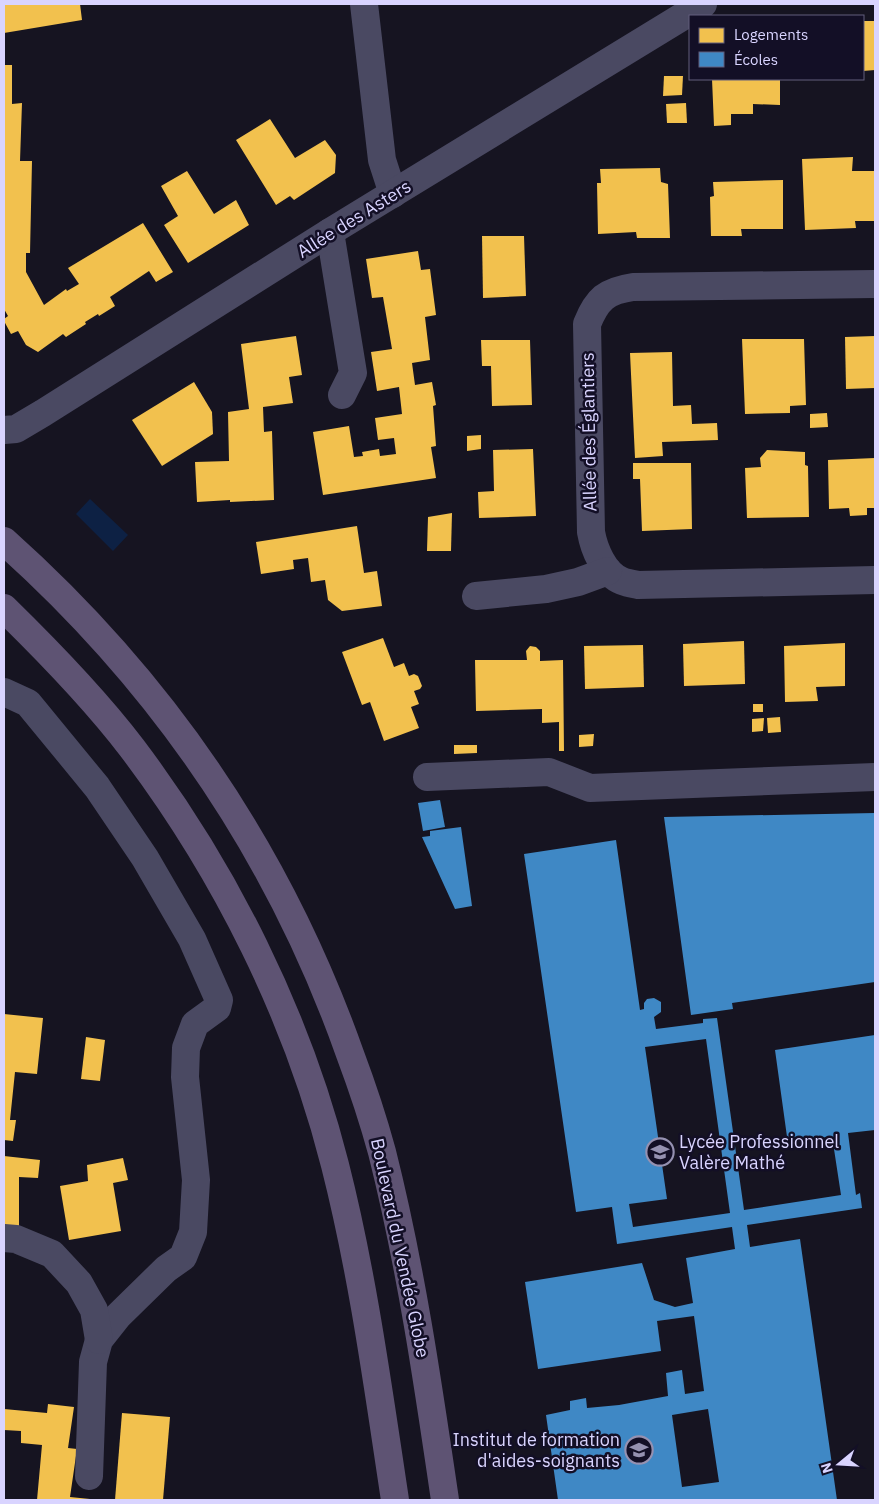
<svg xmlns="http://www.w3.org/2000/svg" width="879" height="1504" font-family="'IBM Plex Sans',sans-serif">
<rect width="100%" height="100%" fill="#161421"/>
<polygon fill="#0d2144" points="90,499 128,535 113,551 76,514"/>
<g fill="#f2c14e">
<polygon points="4,4 80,4 82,20 4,33"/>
<polygon points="863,21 875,21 875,70 863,71"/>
<polygon points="4,65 12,65 12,104 22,103 20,161 32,161 30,253 26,253 26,272 44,305 66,289 67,291 79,284 68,268 143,223 173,272 156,282 149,271 110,297 115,306 99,316 98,314 85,322 86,324 66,337 63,334 38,352 26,345 18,331 11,334 4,321 4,319 8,316 4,309"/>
<polygon points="664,76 683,76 682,95 663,96"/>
<polygon points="712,79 780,79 780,105 753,104 753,114 731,114 731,125 714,126"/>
<polygon points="686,103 687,123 667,123 666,104"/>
<polygon points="270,119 295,158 325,140 336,155 335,173 294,200 290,196 276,205 236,140"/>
<polygon points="853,157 852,171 875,171 875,221 855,221 856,228 805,230 802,159"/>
<polygon points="660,168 661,182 668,184 670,238 637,238 636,232 598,234 597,183 601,183 600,169"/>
<polygon points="187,171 214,214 236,200 249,225 188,263 164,225 178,216 161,186"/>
<polygon points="783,180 783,229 741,229 742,236 711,236 710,197 714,196 713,182"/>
<polygon points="482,236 524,236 526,296 483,298"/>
<polygon points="418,251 421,270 430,269 436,315 425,317 430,360 412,363 415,385 432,382 436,405 433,406 436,446 431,447 436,478 323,495 313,432 349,426 354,457 363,456 362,452 379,449 380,456 396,454 394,438 378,440 375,418 402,414 399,387 377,391 371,352 392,349 383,297 372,298 366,259"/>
<polygon points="296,336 302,375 289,377 293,403 263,407 264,432 272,431 274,500 230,502 230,500 197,502 195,462 229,461 228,412 249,409 241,344"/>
<polygon points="875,336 875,388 846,389 845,337"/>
<polygon points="742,339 804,339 806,405 790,406 790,413 745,414"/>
<polygon points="481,340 530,340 532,405 492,406 491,366 482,366"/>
<polygon points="672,352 673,406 691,405 692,424 717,423 718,440 662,442 663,456 635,458 630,353"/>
<polygon points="194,382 212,412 213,434 162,466 132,420"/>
<polygon points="827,413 828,427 810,428 810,414"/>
<polygon points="481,435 481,449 467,451 467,436"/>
<polygon points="533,449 536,516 479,518 478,492 494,491 493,450"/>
<polygon points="767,450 805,452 805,465 808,466 809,517 747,518 745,468 761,467 760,458"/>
<polygon points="875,458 875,508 867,508 867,515 850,516 849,508 829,509 828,460"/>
<polygon points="633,463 691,463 692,529 642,531 640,479 633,479"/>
<polygon points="452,513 451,551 427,551 428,517"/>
<polygon points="357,526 364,573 377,571 382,606 342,611 328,600 325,580 311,582 308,558 293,560 294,569 261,574 256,542"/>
<polygon points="383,638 394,667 404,663 409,676 414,674 418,676 422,686 420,689 414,691 419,704 411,707 419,728 384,741 370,702 362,705 342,652"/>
<polygon points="744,641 745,684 684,686 683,644"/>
<polygon points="845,643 845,686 816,687 818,701 785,702 784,646"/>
<polygon points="643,645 644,687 585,689 584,646"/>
<polygon points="530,646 536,647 540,651 540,661 563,660 564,751 559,751 559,722 542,723 542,709 476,711 475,660 527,660 526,651"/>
<rect x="753" y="704" width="10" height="8"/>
<polygon points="780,717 781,732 768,733 767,718"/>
<polygon points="764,718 763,731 752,732 752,719"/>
<polygon points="594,734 593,746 579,747 579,735"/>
<polygon points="454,745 477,745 477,753 454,754"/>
<polygon points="4,1014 43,1018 37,1074 15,1072 10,1120 16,1120 13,1141 4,1140"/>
<polygon points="86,1037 105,1040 100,1081 81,1079"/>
<polygon points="4,1156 40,1160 38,1178 19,1177 19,1226 4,1226"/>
<polygon points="123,1158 128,1180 113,1183 121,1231 69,1240 60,1186 88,1181 87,1165"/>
<polygon points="48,1404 74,1407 68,1448 77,1449 70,1497 90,1499 90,1500 37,1500 42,1445 21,1443 21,1431 4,1430 4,1409 47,1413"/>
<polygon points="122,1413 170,1417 163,1500 115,1500"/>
</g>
<g fill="#3f88c5" fill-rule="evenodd">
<polygon points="440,800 445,827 423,831 418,803"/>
<polygon points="875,813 875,982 732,1003 733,1009 691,1015 664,817"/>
<polygon points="461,827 472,906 455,909 422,837 430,836 430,831"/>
<path d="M 616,840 L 640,1010 L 644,1009 L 644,1003 L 647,999 L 654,998 L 661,1002 L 661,1012 L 654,1017 L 656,1029 L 703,1023 L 703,1019 L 717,1018 L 744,1210 L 841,1195 L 832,1136 L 788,1144 L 775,1050 L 875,1035 L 875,1130 L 848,1133 L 856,1195 L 860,1193 L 862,1208 L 747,1225 L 750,1247 L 800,1239 L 837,1500 L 558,1500 L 546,1415 L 570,1410 L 570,1401 L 586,1398 L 587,1408 L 619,1405 L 668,1396 L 666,1373 L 682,1370 L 685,1394 L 704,1391 L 694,1316 L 657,1321 L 661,1351 L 538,1369 L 525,1282 L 642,1263 L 654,1300 L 675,1307 L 693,1303 L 686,1258 L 735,1249 L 732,1227 L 617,1244 L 612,1207 L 576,1212 L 524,854 ZM 706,1039 L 730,1213 L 633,1227 L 629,1204 L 667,1199 L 645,1047 ZM 708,1409 L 719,1482 L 682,1487 L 672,1415 Z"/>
</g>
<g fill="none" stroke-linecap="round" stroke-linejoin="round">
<g stroke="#4a4962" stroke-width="28">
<polyline points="364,4 382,160 393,194"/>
<polyline points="330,232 353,373 342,395"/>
<path d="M 875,284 L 633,287 C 606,291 597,299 587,324 L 591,532 C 594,549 604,574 622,581 C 627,583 633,584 638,585 L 875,580"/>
<polyline points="4,430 16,429 43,413 330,232 703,4"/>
<polyline points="476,596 546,589 578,582 608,571"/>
<polyline points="4,692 28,703 97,787 145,858 192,939 219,1000 217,1008 195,1024 186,1048 185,1077 196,1180 193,1232 183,1257 166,1269 118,1316 99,1340 93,1362 89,1476"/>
<polyline points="427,777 549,772 590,788 875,777"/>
<polyline points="4,1238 16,1239 52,1254 79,1283 94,1310 99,1340"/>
</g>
<g stroke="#5e5373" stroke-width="28">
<path d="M 4,541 C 163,683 279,853 350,1054 C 362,1086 373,1119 382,1152 C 411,1267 428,1384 445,1500"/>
<path d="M 4,608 C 49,652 94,698 132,748 C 225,871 297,1015 335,1165 C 363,1275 378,1388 395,1500"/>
</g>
</g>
<defs>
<g id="school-ring" transform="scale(1.4375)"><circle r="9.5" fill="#130f26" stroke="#9591b1" stroke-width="1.5"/><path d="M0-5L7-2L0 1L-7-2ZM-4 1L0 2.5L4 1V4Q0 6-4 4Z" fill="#9591b1"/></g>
<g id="university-ring" transform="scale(1.4375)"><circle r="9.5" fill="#130f26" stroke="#9591b1" stroke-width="1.5"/><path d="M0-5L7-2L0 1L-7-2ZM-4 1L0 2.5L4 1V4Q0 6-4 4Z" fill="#9591b1"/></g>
</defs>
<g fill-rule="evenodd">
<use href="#school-ring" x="660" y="1152"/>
<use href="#university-ring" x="639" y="1450"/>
</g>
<g text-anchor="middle" stroke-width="5" stroke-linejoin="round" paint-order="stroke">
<g font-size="18" fill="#d9d4ff" stroke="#130f26">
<text transform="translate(354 219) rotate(-32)" y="6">Allée des Asters</text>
<text transform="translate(589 432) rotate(-91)" y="6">Allée des Églantiers</text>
<text transform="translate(400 1248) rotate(78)" y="6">Boulevard du Vendée Globe</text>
</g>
<g font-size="18" fill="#d9d4ff" stroke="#130f26" text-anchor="start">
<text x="679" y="1148">Lycée Professionnel<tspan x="679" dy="21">Valère Mathé</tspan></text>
<text x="620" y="1446" text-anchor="end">Institut de formation<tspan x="620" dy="21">d'aides-soignants</tspan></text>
</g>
</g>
<rect width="879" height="1504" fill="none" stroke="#d9d4ff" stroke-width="10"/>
<rect x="689" y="15" width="175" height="65" fill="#130f26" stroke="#625e7d"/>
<rect x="699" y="28" width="25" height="15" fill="#f2c14e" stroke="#625e7d"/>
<text x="734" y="40" font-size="15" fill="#d9d4ff">Logements</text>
<rect x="699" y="52" width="25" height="15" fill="#3f88c5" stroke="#625e7d"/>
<text x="734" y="65" font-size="15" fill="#d9d4ff">Écoles</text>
<g transform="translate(839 1464) rotate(252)" stroke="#130f26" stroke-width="4" paint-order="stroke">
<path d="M0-4L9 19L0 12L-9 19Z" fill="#d9d4ff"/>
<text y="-8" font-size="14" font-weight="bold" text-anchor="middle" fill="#d9d4ff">N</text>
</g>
</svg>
